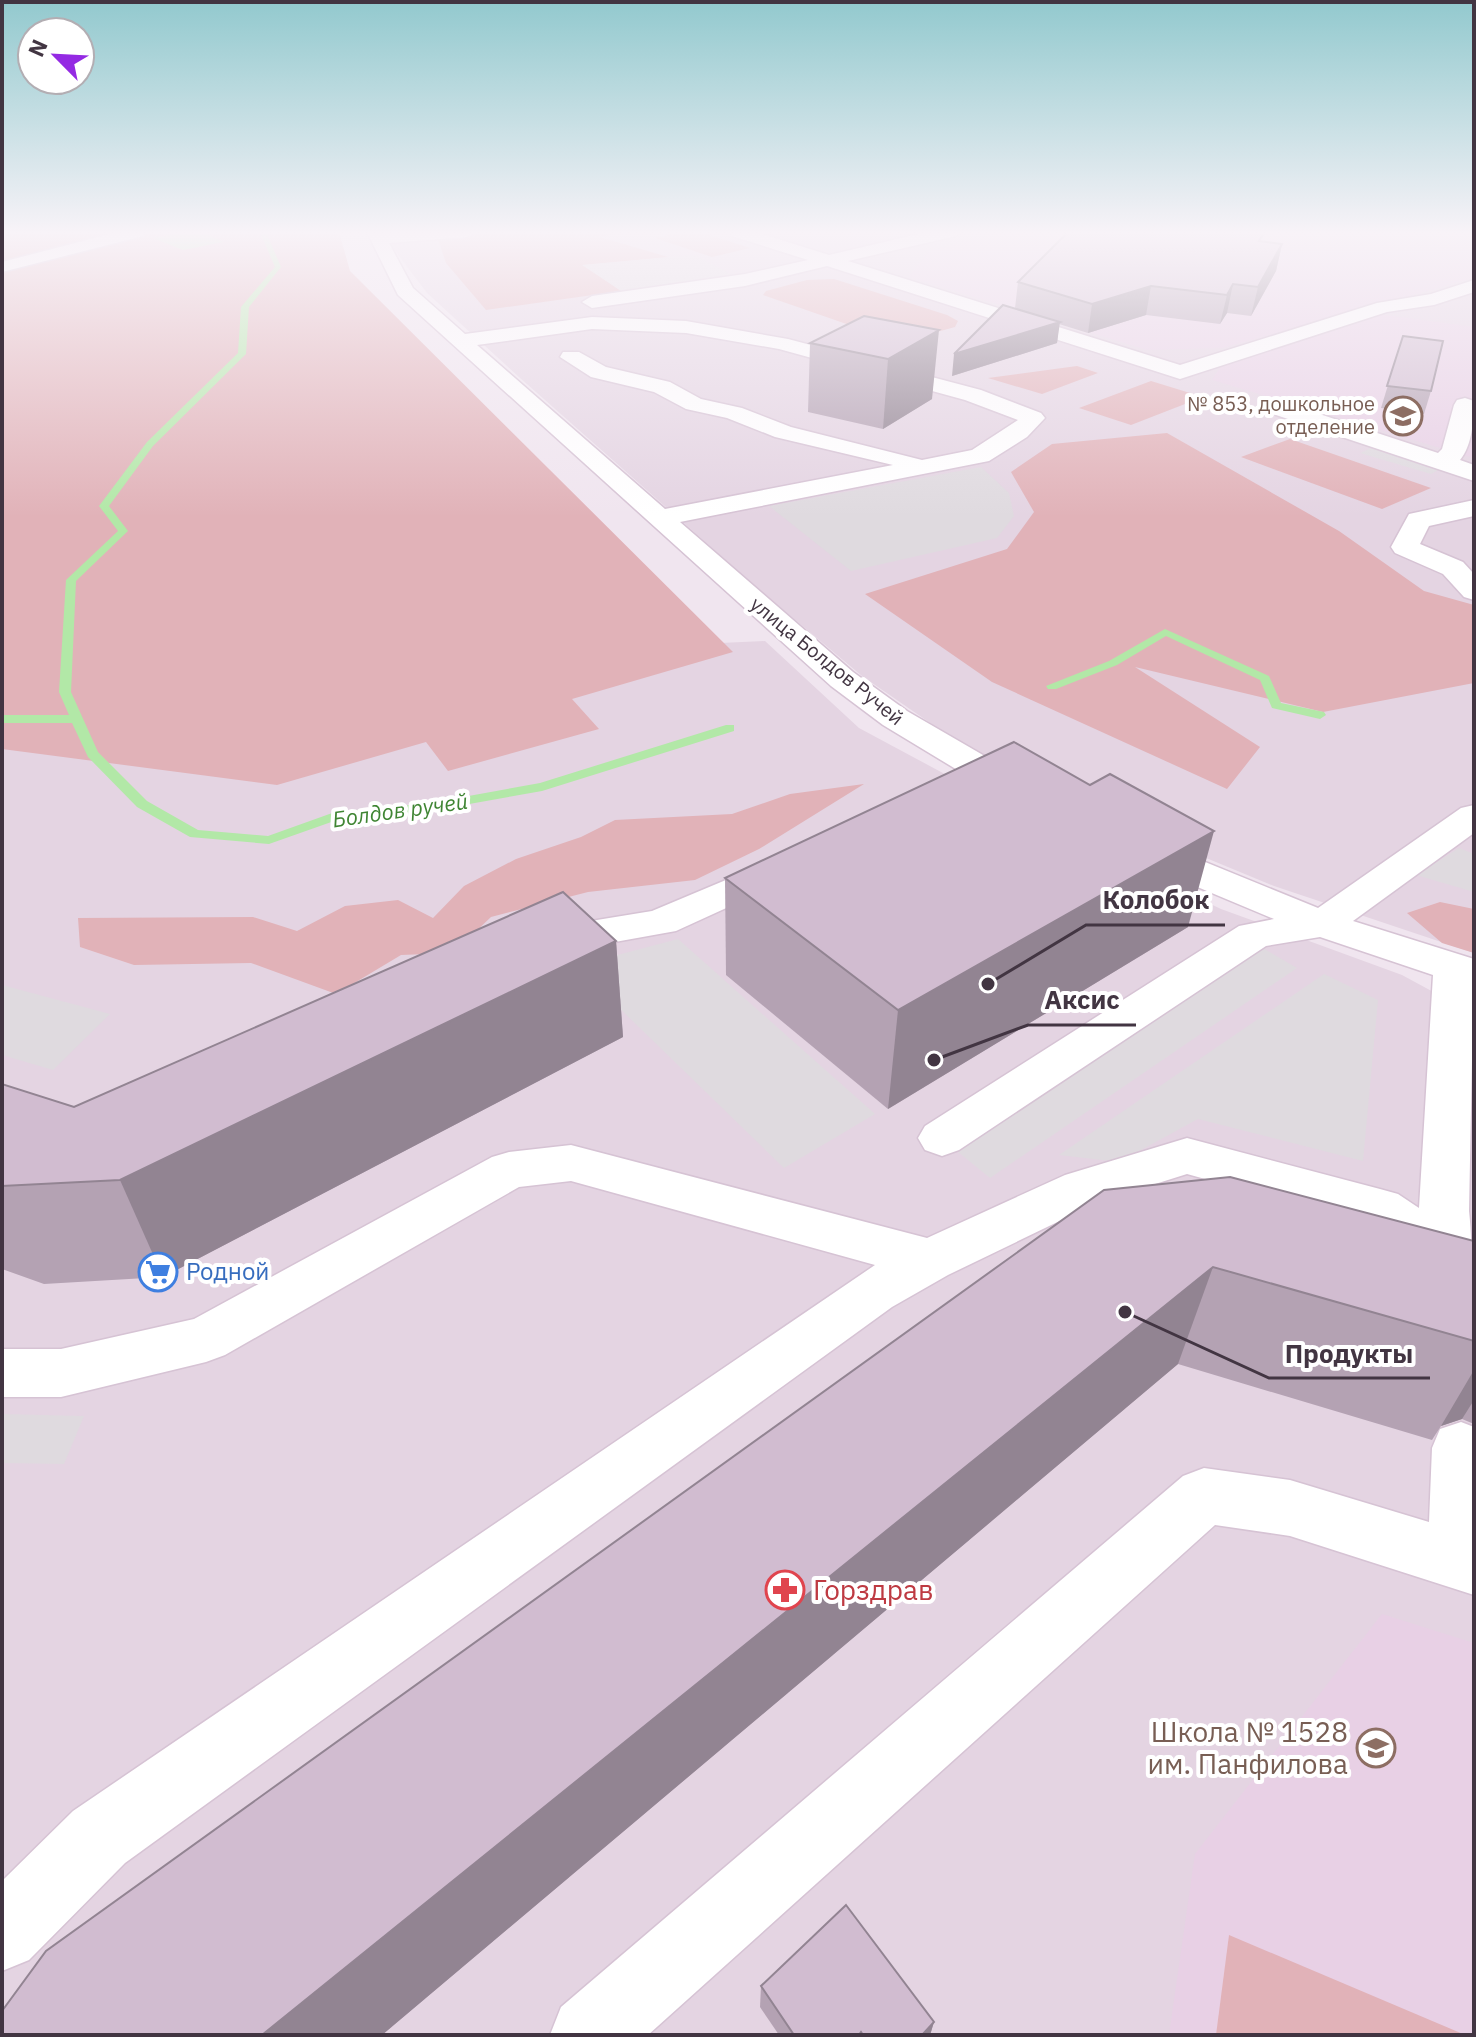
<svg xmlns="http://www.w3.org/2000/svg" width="1476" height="2037" font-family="'IBM Plex Sans',sans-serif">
<rect width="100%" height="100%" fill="#f0e5ef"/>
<g fill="#e4d4e2">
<polygon points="386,232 1474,232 1474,953 1274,886 1066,800 952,738 862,676 755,586 519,377 427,293 390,244"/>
<polygon points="765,641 859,728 1010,809 1221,909 1402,975 1474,1014 1474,2035 2,2035 2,712 371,659"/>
</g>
<g fill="#e8d0e5">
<polygon points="1004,232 1463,232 1474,235 1474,278 1223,348 1147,350 908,277 930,251"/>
<polygon points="1378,314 1474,327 1474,458 1212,380 1223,363"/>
<polygon points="1382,1614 1474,1643 1474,2035 1169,2035 1195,1854"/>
</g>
<g fill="#e1b2b8">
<polygon points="2,232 339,232 350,271 733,652 572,699 599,729 448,771 426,742 277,785 2,749"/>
<path d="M 579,232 L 623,232 L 600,237 L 668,257 L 583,265 L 621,291 L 486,310 L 446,263 L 438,239 C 484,229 532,233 579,235 Z"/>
<polygon points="681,232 700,232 750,248 712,257 655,238"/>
<polygon points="834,279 947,315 958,321 955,327 915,338 881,336 763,295 766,291 807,280"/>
<polygon points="1077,366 1098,373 1042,394 988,378"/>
<polygon points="1151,381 1203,397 1131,425 1079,408"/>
<polygon points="1167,433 1339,531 1424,591 1474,605 1474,683 1323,712 1135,667 1260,747 1227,789 992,682 865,594 1007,549 1034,512 1011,472 1052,444"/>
<polygon points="1290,439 1431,488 1382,509 1241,457"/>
<polygon points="864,784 759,849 695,880 588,892 491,917 453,953 401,955 336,994 251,963 134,965 80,947 78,918 253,917 297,931 345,906 398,900 433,918 464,886 516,859 581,837 615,820 732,814 790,794"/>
<polygon points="1440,902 1474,909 1474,953 1442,943 1407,913"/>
<polygon points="1229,1935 1463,2034 1463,2035 1216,2035"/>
</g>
<g fill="#dfdadf">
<polygon points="695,255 738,278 626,294 582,265"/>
<polygon points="1373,447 1442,468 1431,474 1360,453"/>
<polygon points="981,467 1009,493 1014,516 997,538 851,571 769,506"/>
<polygon points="1459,848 1474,854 1474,892 1416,875"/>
<polygon points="678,939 875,1114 784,1168 576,966"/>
<polygon points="1259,946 1297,968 990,1178 952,1147"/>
<polygon points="1324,974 1378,1000 1363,1161 1198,1119 1119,1162 1059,1155"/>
<polygon points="2,985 110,1014 53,1070 2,1055"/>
<polygon points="2,1414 84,1416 64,1464 2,1463"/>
</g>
<polygon fill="#b2e8a7" points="185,232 203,232 223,242 183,250 153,238"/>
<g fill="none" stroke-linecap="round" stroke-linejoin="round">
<g fill="#b2e8a7" fill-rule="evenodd">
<polygon points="260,232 266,232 281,267 249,307 246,354 153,446 109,506 128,531 76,581 71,692 98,752 147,801 198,830 268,836 335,812 430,803 540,783 726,725 734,725 734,731 542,791 430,811 337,820 269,844 190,837 137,807 88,757 72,723 2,723 2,715 69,715 59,692 66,580 118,531 99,506 147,442 238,353 241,307 275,267"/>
<polygon points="1165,629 1269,676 1281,703 1324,712 1326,715 1320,719 1272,708 1260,680 1166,636 1117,665 1056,689 1048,689 1046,686 1109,661"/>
</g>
<g stroke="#d6c3d4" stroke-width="3">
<g id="minor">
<polygon points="118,232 145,232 143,236 2,272 2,262"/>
<path d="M 367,232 L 475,232 L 467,237 L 389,243 L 413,288 L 465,334 L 592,317 L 686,321 L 788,339 L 981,390 L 1041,413 L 1045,418 L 1027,437 L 989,461 L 680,522 L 853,672 L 907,711 L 1033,784 L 1038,792 L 1033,800 L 1020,803 L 1007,800 L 883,725 L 831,686 L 398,295 ZM 592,329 L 686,333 L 779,349 L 965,400 L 1018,420 L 972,450 L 922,460 L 791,427 L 742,408 L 701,399 L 670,382 L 606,367 L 579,352 L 563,352 L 560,357 L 591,377 L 654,392 L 686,409 L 727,418 L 775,437 L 893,465 L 665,509 L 477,345 Z"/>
<polygon points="730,232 756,232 829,255 927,232 958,232 956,236 848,261 1180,365 1377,303 1431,294 1474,280 1474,292 1434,305 1387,312 1180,379 827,266 745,286 592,308 582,302 592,296 745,274 808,260 732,236"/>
<path d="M 1465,398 L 1474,401 C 1474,420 1472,446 1460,460 L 1474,465 L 1474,481 L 1276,415 L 1272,410 L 1276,405 L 1292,405 L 1438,453 L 1442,449 L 1454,405 L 1457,400 Z"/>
<polygon points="1474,500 1474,516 1429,526 1420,544 1463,562 1474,574 1474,600 1464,597 1443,574 1395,553 1391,547 1409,514"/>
<path d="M 1474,805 L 1474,833 L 1353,921 L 1474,959 L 1469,1211 C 1473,1247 1476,1308 1431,1288 L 1424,1273 L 1423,1263 L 1364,1223 L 1187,1174 L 1101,1201 L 948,1275 L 892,1307 L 125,1863 L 29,1960 L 2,1971 L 2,1881 L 73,1811 L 875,1265 L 571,1181 L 519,1187 L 225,1355 L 206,1362 L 61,1397 L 2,1397 L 2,1349 L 61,1349 L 194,1319 L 492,1157 L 509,1152 L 571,1145 L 927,1238 L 1065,1175 L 1187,1138 L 1380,1189 L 1398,1194 L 1419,1208 L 1433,975 L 1320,937 L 1266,946 L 959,1150 L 942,1156 L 925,1150 L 918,1138 L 925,1126 L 1239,926 L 1274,919 L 1133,860 L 1128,852 L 1133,844 L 1147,841 L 1161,844 L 1318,908 L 1461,808 Z"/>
<polygon points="778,858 792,862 797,870 792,878 676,931 548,954 533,950 527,941 533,932 548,928 652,911"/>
<polygon points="1461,1422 1474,1427 1474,1595 1290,1536 1215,1525 648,2035 550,2035 561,2007 1183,1476 1204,1468 1290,1480 1429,1522 1432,1448 1440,1429"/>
</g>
</g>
<use href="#minor" fill="#fff" fill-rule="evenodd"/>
</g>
<g fill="#b4a2b3">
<polygon points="1262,242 1282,244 1276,271 1251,316 1227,313 1220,324 1146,315 1088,333 1059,324 1057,343 952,376 1015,308 1018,282"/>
<polygon points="864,316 932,399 883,429 808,412 810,343"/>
<polygon points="1403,336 1431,391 1424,414 1381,408"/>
<polygon points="725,878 1188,927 888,1109 726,975"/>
<polygon points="616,941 623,1037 163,1277 44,1284 2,1269 2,1084 74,1107"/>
<polygon points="1104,1190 1474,1241 1474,1424 1462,1419 1441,1426 1432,1440 1178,1364 382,2035 2,2035"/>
<polygon points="761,1986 934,2022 930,2035 779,2035 760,2007"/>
</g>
<g fill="#928492">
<polygon points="1282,244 1276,271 1251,316 1258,287"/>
<polygon points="1233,284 1227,313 1220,324 1227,295"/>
<polygon points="1151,286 1146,315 1088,333 1092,304"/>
<polygon points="1060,322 1057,343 952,376 954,354"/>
<polygon points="939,330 932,399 883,429 888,359"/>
<polygon points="1214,831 1188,927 888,1109 898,1010"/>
<polygon points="616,941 623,1037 163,1277 120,1180"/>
<polygon points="1213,1267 1178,1364 382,2035 262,2035"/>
<polygon points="1474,1370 1474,1400 1462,1419 1441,1426"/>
<polygon points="934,2022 930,2035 922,2035"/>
</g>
<g fill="#d1bcd0" stroke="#928492" stroke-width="2">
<polygon points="1068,232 1255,232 1264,233 1259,241 1282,244 1258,287 1233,284 1227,295 1151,286 1092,304 1018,282"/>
<polygon points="1003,305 1060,322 954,354"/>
<polygon points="864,316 939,330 888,359 810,343"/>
<polygon points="1403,336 1443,341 1431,391 1387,386"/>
<polygon points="1014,742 1090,785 1110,774 1214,831 898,1010 725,878"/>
<polygon points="563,892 616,941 120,1180 2,1186 2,1084 74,1107"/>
<polygon points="1230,1177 1474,1241 1474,1341 1213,1267 262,2035 2,2035 2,2011 46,1951 1104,1190"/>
<polygon points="846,1905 934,2022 922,2035 863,2035 861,2032 859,2035 794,2035 761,1986"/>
</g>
<linearGradient id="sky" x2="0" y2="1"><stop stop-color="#92c9ce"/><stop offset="0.45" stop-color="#f8f3f8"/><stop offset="1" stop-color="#f8f3f8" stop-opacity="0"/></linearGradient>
<rect width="1476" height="517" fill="url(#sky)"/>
<defs>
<g id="school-ring" transform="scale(2)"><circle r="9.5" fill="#fff" stroke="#8d6e63" stroke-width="1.5"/><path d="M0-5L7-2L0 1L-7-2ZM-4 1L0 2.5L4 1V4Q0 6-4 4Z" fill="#8d6e63"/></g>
<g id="supermarket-ring" transform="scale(2)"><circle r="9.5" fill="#fff" stroke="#3f7fe0" stroke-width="1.5"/><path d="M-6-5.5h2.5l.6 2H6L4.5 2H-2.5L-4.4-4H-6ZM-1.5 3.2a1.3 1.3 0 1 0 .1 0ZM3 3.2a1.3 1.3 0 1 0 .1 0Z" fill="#3f7fe0"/></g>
<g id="pharmacy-ring" transform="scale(2)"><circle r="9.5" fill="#fff" stroke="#e0444e" stroke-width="1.5"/><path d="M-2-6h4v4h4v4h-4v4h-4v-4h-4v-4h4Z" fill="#e0444e"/></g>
</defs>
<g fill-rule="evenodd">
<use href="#school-ring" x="1403" y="416"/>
<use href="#supermarket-ring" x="158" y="1272"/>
<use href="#pharmacy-ring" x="785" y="1590"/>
<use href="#school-ring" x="1376" y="1748"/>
</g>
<g text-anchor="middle" stroke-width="8" stroke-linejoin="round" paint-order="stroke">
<g font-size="20" fill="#785e54" stroke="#fff" text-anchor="end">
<text x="1375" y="411">№ 853, дошкольное<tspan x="1375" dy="23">отделение</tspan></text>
</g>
<g font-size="20" fill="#423542" stroke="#fff">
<text transform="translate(827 661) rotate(39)" y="7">улица Болдов Ручей</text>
</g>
<g font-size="22" font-style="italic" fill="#3f8533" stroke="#fff">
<text transform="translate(400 810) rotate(-8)" y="8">Болдов ручей</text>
</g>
<g font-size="24" fill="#366cbe" stroke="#fff" text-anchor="start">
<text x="186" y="1280">Родной</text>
</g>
<g font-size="28" fill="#be3a42" stroke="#fff" text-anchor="start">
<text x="813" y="1600">Горздрав</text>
</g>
<g font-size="28" fill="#785e54" stroke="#fff" text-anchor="end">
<text x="1348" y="1742">Школа № 1528<tspan x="1348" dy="32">им. Панфилова</tspan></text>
</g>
</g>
<path fill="none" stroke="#423542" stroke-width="3" d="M988 984L1086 925H1225M934 1060L1028 1025H1136M1125 1312L1269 1378H1430"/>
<g fill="#423542" stroke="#fff" stroke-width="3">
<circle cx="988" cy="984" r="8"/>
<circle cx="934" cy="1060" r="8"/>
<circle cx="1125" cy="1312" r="8"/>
</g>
<g font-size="26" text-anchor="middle" font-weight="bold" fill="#423542" stroke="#fff" stroke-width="8" stroke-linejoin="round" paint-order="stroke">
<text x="1156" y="909">Колобок</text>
<text x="1082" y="1009">Аксис</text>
<text x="1349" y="1363">Продукты</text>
</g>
<rect width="1476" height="2037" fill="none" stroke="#423542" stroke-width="8"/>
<g transform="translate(56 56) rotate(294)"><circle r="38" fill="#ffffff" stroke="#b3aeb3" stroke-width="2"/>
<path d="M0-6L14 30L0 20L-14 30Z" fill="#942ae3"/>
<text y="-12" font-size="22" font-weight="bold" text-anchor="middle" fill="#423542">N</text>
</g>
</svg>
